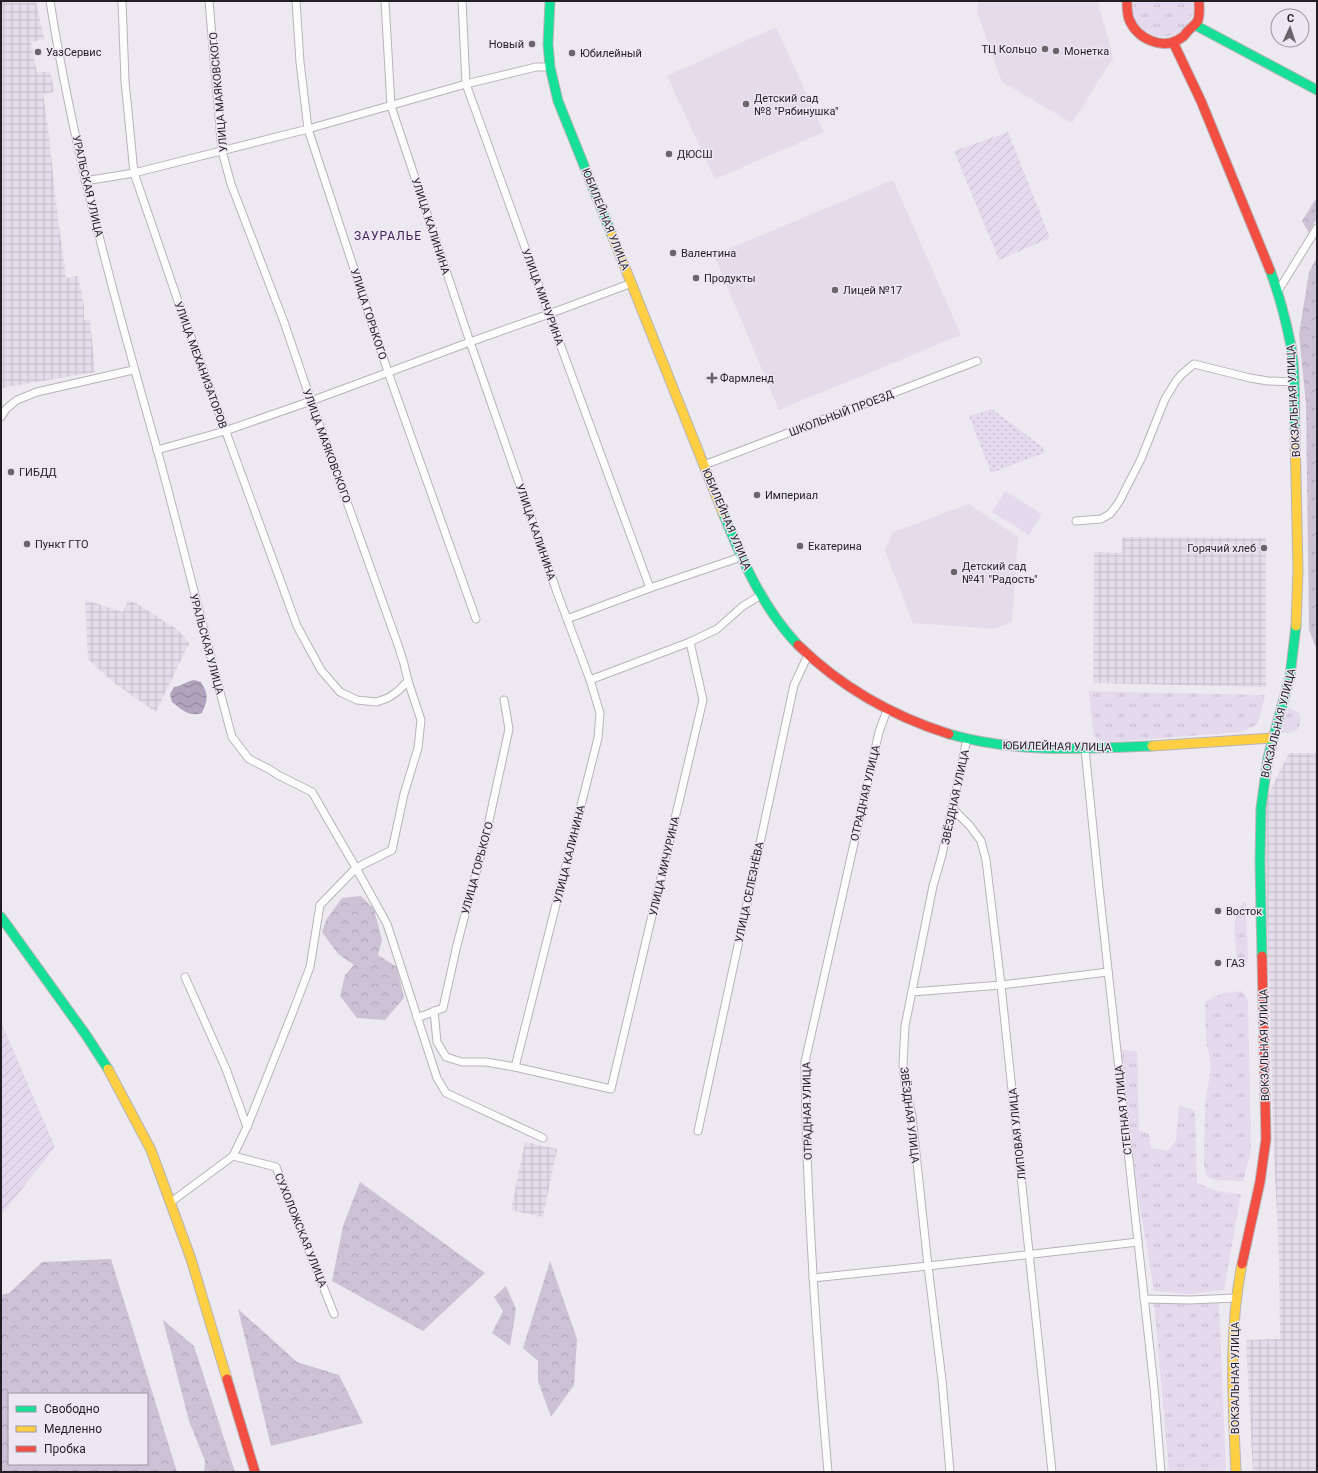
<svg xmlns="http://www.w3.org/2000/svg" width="1318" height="1473" font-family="Roboto,sans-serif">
<defs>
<pattern id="industrial-grid" width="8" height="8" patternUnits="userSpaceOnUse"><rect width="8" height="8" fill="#e4dcea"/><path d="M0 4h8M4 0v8" fill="none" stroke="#c3bcc9"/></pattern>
<pattern id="grass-tufts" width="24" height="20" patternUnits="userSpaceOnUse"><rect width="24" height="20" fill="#e5d9ee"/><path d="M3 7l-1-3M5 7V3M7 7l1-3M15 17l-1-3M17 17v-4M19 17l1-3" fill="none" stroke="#c4bacc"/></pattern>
<pattern id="forest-crowns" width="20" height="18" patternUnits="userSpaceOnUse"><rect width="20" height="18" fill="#cdc1d6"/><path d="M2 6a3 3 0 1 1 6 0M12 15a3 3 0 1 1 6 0" fill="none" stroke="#b0a5b8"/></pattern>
<pattern id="park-dots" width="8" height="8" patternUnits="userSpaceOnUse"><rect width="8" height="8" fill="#e5d9ee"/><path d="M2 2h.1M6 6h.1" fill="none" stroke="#c4bacc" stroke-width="1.8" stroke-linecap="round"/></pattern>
<pattern id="garden-furrows" width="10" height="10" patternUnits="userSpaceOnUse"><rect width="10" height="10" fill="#e5d9ee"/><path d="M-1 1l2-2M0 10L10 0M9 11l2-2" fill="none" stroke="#c4bacc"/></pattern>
<pattern id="water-waves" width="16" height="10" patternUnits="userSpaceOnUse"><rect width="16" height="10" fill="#b1a3bc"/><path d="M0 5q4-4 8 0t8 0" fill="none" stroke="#908499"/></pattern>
</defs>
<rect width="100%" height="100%" fill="#ede9f0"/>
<g fill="#e4dcea">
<polygon points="978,1 1098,1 1113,58 1072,123 1002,82 977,12"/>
<polygon points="776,27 824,132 715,179 667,76"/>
<polygon points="893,180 961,335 779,410 714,255"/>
<polygon points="969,504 1018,537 1012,622 995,629 913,623 885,551 893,532"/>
</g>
<g fill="url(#industrial-grid)">
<polygon points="1,1 36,1 44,39 31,42 37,73 50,71 54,92 43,94 49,135 55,195 66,278 78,276 84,306 84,320 90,320 95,372 1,388"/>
<polygon points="1122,537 1266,538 1266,687 1093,683 1094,552 1122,553"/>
<polygon points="85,600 123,612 128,600 139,605 178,630 189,643 156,712 114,683 88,659"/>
<polygon points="1289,753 1317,753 1317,1472 1253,1472 1246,1340 1280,1339 1279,1257 1274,1154 1264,803"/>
<polygon points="525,1142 557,1149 543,1217 511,1210"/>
</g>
<g fill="url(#grass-tufts)">
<path d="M 1134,1 L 1193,1 C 1198,53 1122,43 1134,1 Z"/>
<polygon points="1089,691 1265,695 1258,724 1241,732 1109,742 1097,740 1093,732"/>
<polygon points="1289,707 1300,714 1301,721 1298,729 1289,733 1280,732"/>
<path d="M 1246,901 L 1248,958 L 1246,967 L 1237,962 C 1236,944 1229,912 1246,901 Z"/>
<polygon points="1242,991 1248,1000 1251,1150 1243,1181 1215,1180 1207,1177 1204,1165 1205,1105 1211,1067 1206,1038 1205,1002 1223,993"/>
<polygon points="1121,1050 1137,1051 1139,1131 1149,1134 1151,1148 1168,1151 1176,1140 1179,1106 1195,1110 1197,1183 1217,1191 1241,1194 1224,1290 1188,1294 1154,1291 1136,1182"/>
<polygon points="1154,1303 1219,1303 1226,1472 1169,1472"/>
</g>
<g fill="url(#forest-crowns)" fill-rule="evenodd">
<polygon points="1317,197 1317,218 1309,233 1302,221"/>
<polygon points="1317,257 1317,650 1309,630 1306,404 1299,334 1309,272"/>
<polygon points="361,896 374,909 382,940 378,955 397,967 404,998 385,1020 357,1018 340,996 345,975 354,965 338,954 322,932 326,920 342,898"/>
<polygon points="360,1182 485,1273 423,1331 332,1281 343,1226"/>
<path d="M 111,1259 L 177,1472 L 1,1472 L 1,1295 L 9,1293 L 42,1262 ZM 9,1394 L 147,1394 L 147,1464 L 9,1464 Z"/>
<polygon points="550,1261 577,1339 574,1385 551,1417 538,1381 538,1361 523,1348"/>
<polygon points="506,1286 516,1309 510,1346 492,1333 503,1311 494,1297"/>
<polygon points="238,1309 297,1362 339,1375 363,1423 271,1446"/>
<polygon points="163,1320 194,1346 235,1472 204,1472 205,1461 189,1421"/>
</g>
<polygon fill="url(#park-dots)" points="992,409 1044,448 1044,453 991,473 969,416"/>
<g fill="url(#garden-furrows)">
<polygon points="1008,132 1050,238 999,260 954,151"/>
<polygon points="1,1022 55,1147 1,1215"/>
</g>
<polygon fill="#e5d9ee" points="1005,491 1042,514 1029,535 992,512"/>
<path fill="url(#water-waves)" d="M 194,680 L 201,682 C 209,696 208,699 202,713 C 189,717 182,710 172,702 L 170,694 L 174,687 C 181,686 186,682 194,680 Z"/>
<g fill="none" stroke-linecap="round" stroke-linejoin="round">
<g stroke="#b7b4b8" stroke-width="9">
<g id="street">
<path d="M 50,1 C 74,153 115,301 157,449 C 183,545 206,641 232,737 L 249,759 L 269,769 L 278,775 L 312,792 L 356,868 L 387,924 L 437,1078 L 446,1093 L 543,1138"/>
<polyline points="122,1 125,81 134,173 178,301 297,626 321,670 340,692 357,700 376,702 388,698 398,691 408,681"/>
<polyline points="209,1 222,151 231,184 284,322 311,401 398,645 404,664 408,681 421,720 418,748 404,794 392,850 356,868 320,905 310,967 294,1009 247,1127"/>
<polyline points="296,1 300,62 308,129 388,372 476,619"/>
<polyline points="385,1 391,106 470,342 558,595 590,680 600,713 598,738 515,1067"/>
<polyline points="462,1 466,84 549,314 650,588"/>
<polyline points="85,181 134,173 308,129 466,84 536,67 550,67"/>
<polyline points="1278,291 1317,228"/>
<polyline points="1,417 6,409 17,400 37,392 133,370"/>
<polyline points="157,450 225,431 311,401 470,342 549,314 632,283"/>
<polyline points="704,465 977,361"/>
<polyline points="1076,521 1101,519 1110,514 1119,502 1141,459 1165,399 1176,381 1182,374 1194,364 1250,378 1268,381 1294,382"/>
<polyline points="567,619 650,588 741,557"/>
<polyline points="590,680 690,642 717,629 743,606 761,595"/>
<polyline points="1085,749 1099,888 1154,1387 1161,1472"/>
<polyline points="952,808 970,826 981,841 986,860 1001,985 1052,1472"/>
<polyline points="185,977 226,1069 247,1127 233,1156 276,1167 334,1314"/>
<polyline points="912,992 1001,985 1108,972"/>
<polyline points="434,1011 437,1042 446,1057 462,1062 486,1062 515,1067 611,1089 703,700 690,642"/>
<polyline points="417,1018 443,1008 457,945 485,839 509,729 504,700"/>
<polyline points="698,1131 794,685 808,655"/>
<polyline points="171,1202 233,1156"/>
<polyline points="813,1278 928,1266 1138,1242"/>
<polyline points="1144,1299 1190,1300 1236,1298"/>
<path d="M 828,1472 C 816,1336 806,1199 805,1062 L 879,732 L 887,710"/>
<polyline points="950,1472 942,1380 928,1266 912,1116 905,1084 903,1064 905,1026 933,886 942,855 967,739"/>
</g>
</g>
<g stroke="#b7b4b8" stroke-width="11">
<g id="fast">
<polyline points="550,1 548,44 550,67 558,101 612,235"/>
<polyline points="1195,25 1317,90"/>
<path d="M 1270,270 C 1279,294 1286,321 1291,346 C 1296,374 1294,404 1295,432"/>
<path d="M 723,513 C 742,560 762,607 798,645"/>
<path d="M 949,734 C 1014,753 1085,749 1152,746"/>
<polyline points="1,917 86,1035 108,1069"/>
<polyline points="1262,956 1260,862 1261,808 1268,758 1290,676 1296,626"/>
</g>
</g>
<g stroke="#b7b4b8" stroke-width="11">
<g id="slow">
<polyline points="612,235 723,513"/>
<polyline points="1295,432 1298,570 1296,626"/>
<polyline points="1152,746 1272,738"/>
<polyline points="108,1069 151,1150 191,1259 227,1379"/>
<path d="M 1236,1472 C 1233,1403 1228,1333 1242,1264"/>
</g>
</g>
<g stroke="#b7b4b8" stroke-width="11">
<g id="jam">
<path d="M 1127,1 C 1127,8 1127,13 1129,19 C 1137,39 1163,51 1181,38 C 1184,37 1185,34 1188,31 C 1191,27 1196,25 1198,20 C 1200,14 1199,7 1199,1"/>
<polyline points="1173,42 1201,101 1270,270"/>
<path d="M 798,645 C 840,686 892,716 949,734"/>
<polyline points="1242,1264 1260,1182 1266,1139 1262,956"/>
<polyline points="227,1379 255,1472"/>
</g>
</g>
<use href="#street" stroke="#fcfcfd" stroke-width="7"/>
<use href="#fast" stroke="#16e098" stroke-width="9"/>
<use href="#slow" stroke="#ffcf43" stroke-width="9"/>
<use href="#jam" stroke="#f24e42" stroke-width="9"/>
</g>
<g fill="#69666b" stroke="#ede6f3" stroke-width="1.5">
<circle cx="532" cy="44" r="4"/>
<circle cx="1045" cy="49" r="4"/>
<circle cx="1056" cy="51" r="4"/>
<circle cx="38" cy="52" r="4"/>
<circle cx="572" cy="53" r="4"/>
<circle cx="746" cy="104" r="4"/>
<circle cx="669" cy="154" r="4"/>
<circle cx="673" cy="253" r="4"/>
<circle cx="696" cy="278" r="4"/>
<circle cx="835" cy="290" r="4"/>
<path d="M710 372h4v4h4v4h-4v4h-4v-4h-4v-4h4z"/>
<circle cx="11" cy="472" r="4"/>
<circle cx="757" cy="495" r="4"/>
<circle cx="27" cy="544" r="4"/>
<circle cx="800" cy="546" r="4"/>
<circle cx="1264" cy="548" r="4"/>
<circle cx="954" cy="572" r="4"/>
<circle cx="1218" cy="911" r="4"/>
<circle cx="1218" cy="963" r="4"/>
</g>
<g text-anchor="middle" stroke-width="3" stroke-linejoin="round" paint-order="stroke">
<g font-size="11" fill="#221f24" stroke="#ede6f3" text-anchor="start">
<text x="524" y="48" text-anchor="end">Новый</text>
<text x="1037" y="53" text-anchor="end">ТЦ Кольцо</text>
<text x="1064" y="55">Монетка</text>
<text x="46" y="56">УазСервис</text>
<text x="580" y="57">Юбилейный</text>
<text x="754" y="102">Детский сад<tspan x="754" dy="13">№8 "Рябинушка"</tspan></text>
<text x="677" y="158">ДЮСШ</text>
<text x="681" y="257">Валентина</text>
<text x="704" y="282">Продукты</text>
<text x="843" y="294">Лицей №17</text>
<text x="720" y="382">Фармленд</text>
<text x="19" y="476">ГИБДД</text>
<text x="765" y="499">Империал</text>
<text x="35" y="548">Пункт ГТО</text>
<text x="808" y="550">Екатерина</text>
<text x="1256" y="552" text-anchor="end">Горячий хлеб</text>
<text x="962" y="570">Детский сад<tspan x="962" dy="13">№41 "Радость"</tspan></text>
<text x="1226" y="915">Восток</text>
<text x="1226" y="967">ГАЗ</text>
</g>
<g font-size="11" fill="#221f24" stroke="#ede6f3">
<text transform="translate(218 92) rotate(-95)" y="4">УЛИЦА МАЯКОВСКОГО</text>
<text transform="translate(88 186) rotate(77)" y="4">УРАЛЬСКАЯ УЛИЦА</text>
<text transform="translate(606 219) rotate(68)" y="4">ЮБИЛЕЙНАЯ УЛИЦА</text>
<text transform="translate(431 226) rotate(72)" y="4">УЛИЦА КАЛИНИНА</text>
<text transform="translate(543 297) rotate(70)" y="4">УЛИЦА МИЧУРИНА</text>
<text transform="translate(369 314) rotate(72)" y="4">УЛИЦА ГОРЬКОГО</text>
<text transform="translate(201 365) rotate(70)" y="4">УЛИЦА МЕХАНИЗАТОРОВ</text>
<text transform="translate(1293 401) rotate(-93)" y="4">ВОКЗАЛЬНАЯ УЛИЦА</text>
<text transform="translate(841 413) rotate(-21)" y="4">ШКОЛЬНЫЙ ПРОЕЗД</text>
<text transform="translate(327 446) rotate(70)" y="4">УЛИЦА МАЯКОВСКОГО</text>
<text transform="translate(727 519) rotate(67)" y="4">ЮБИЛЕЙНАЯ УЛИЦА</text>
<text transform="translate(536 532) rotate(71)" y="4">УЛИЦА КАЛИНИНА</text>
<text transform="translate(207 644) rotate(75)" y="4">УРАЛЬСКАЯ УЛИЦА</text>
<text transform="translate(1278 723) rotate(-76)" y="4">ВОКЗАЛЬНАЯ УЛИЦА</text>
<text transform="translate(1057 746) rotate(1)" y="4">ЮБИЛЕЙНАЯ УЛИЦА</text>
<text transform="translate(865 793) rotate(-77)" y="4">ОТРАДНАЯ УЛИЦА</text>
<text transform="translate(955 797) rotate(-78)" y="4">ЗВЁЗДНАЯ УЛИЦА</text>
<text transform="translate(569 854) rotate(-76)" y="4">УЛИЦА КАЛИНИНА</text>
<text transform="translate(664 866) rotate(-77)" y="4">УЛИЦА МИЧУРИНА</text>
<text transform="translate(477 868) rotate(-75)" y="4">УЛИЦА ГОРЬКОГО</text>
<text transform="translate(749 892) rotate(-78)" y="4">УЛИЦА СЕЛЕЗНЁВА</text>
<text transform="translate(1264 1045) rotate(-91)" y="4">ВОКЗАЛЬНАЯ УЛИЦА</text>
<text transform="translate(1123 1110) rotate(-96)" y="4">СТЕПНАЯ УЛИЦА</text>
<text transform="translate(807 1111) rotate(-91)" y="4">ОТРАДНАЯ УЛИЦА</text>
<text transform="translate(910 1115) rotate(83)" y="4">ЗВЁЗДНАЯ УЛИЦА</text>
<text transform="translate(1017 1134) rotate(-96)" y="4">ЛИПОВАЯ УЛИЦА</text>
<text transform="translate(301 1230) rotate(68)" y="4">СУХОЛОЖСКАЯ УЛИЦА</text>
<text transform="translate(1235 1378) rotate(-90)" y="4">ВОКЗАЛЬНАЯ УЛИЦА</text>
</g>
<g font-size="12" letter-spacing="1" fill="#411f57" stroke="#ede6f3">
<text x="388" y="240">ЗАУРАЛЬЕ</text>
</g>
</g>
<rect width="1318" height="1473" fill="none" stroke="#221f24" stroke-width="4"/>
<rect x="8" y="1393" width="140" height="72" fill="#ede6f3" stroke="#9c96a0"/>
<rect x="16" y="1406" width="20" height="6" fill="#16e098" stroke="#9c96a0"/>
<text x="44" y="1413" font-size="12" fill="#221f24">Свободно</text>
<rect x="16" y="1426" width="20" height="6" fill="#ffcf43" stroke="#9c96a0"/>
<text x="44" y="1433" font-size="12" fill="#221f24">Медленно</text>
<rect x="16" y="1446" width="20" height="6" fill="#f24e42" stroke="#9c96a0"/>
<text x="44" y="1453" font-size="12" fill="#221f24">Пробка</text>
<g transform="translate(1290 28) rotate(3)"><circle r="19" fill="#ede6f3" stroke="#9c96a0"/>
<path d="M0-3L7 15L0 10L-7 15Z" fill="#69666b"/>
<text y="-6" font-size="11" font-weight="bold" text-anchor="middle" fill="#221f24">С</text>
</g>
</svg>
